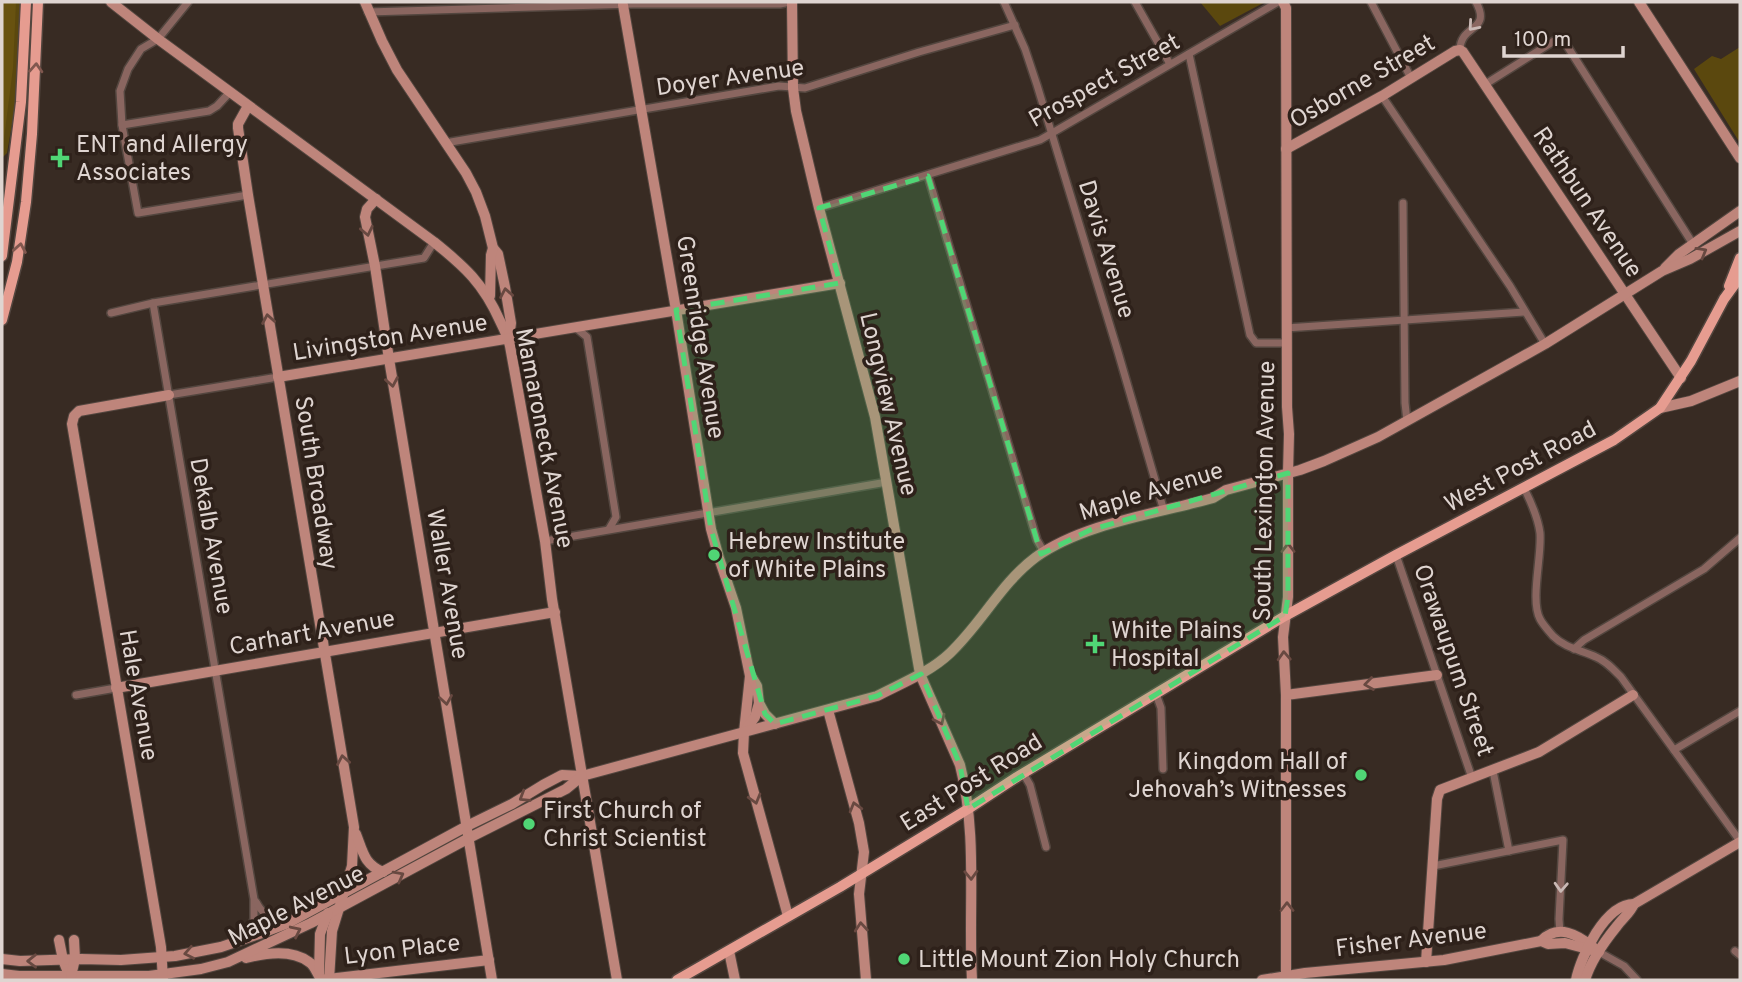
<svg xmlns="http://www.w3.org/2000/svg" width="1742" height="982" font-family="Overpass,sans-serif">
<rect width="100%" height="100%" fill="#382b23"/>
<g fill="#5b480e">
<polygon points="2,2 21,2 16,101 7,153 2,158"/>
<polygon points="1200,2 1265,2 1220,26"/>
<polygon points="1740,47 1740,143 1694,69 1712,56 1721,59"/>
</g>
<polygon fill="#685210" points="2,2 16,2 13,68 2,154"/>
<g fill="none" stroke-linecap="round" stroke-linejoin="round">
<g stroke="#53463f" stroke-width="10">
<g id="street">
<polyline points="188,2 158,39 141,49 128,69 120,91 122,125 138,213 248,195"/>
<polyline points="1004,2 1025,49 1037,85 1118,352 1164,511"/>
<polyline points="1135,2 1170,64"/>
<polyline points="1371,2 1411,78"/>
<polyline points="368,12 633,4 780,4 790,2"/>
<path d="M 1460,50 C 1460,24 1492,32 1476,2"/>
<polyline points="1189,54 1250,335 1256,343 1287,343"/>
<polyline points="1484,85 1554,41 1560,39 1564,41 1693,244"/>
<polyline points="1382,96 1510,286 1545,344"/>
<polyline points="122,125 209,111 217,106 230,92"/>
<polyline points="445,143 779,86 805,88 919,52 1015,25"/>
<polyline points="928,176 1037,540 1044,552"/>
<polyline points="1403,203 1405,403 1407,421"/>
<polyline points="819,208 1040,140 1278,2"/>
<polyline points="153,303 254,899 254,919 247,938"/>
<polyline points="111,313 153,303 424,258 434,242"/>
<polyline points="575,327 587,337 616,517 609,529"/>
<polyline points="1286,328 1524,312"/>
<polyline points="169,395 278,377"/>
<path d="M 1524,488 C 1531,502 1538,517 1540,533 C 1542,556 1530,600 1540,619 C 1543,625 1549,631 1553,636 C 1565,648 1581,650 1596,657 C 1606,661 1613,669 1621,677 L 1740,841"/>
<polyline points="545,541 887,482"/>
<polyline points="1396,555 1472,778"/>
<polyline points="1574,649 1584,640 1704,569 1740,538"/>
<polyline points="1156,694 1161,708 1163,769"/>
<polyline points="76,695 116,688"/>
<polyline points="1674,750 1740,711"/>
<polyline points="1493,771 1509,851"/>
<polyline points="1023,773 1030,785 1046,847"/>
<polyline points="1433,866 1563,840 1559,919 1560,933"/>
<path d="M 256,902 C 264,917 272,920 288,920"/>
<polyline points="1735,951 1740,955"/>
<polyline points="1599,952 1624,966 1637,980"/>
</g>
</g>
<g stroke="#53463f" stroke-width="12">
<g id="secondary">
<path d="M 111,2 L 158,39 L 434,242 C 465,267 483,283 500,321 C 504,329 508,337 510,346 L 545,541 L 552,599 L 617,980"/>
<polyline points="365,2 382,41 397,70 466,173 476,192 485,216 493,248 498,254 505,287 511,323 509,338"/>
<path d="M 792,2 L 793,88 L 796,111 L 819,208 L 875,417 L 920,674 L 960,765 C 978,835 968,909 972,980"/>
<polyline points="1283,2 1286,8 1287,407 1289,434 1288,473 1288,597 1283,637 1286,695 1286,980"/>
<polyline points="1639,2 1740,158"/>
<polyline points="623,5 676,310 711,529 719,558 736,608 750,676 744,732 743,753 788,916"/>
<polyline points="248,106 238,124 238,128 248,195 354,827 352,866 332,931 329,980"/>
<polyline points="1286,149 1382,96 1455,51 1460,50 1463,52 1681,378"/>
<polyline points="376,199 367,209 365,217 375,266 389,359 492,980"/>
<polyline points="1665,268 1679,254 1740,211"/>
<polyline points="490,296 491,255 493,248"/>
<polyline points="278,377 840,283"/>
<polyline points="1660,408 1691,401 1740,381"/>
<polyline points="751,676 757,686 759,703 765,714 775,724"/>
<polyline points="116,688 555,612"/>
<polyline points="1286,695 1437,675"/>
<polyline points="828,710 859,823 864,852 859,894 866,980"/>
<polyline points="746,729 755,717 759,703"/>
<path d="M 356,834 C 363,852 364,864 383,872"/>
<polyline points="59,940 63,960 71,980"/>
<path d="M 1541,941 C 1558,923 1578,935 1593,947"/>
<polyline points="729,951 735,980"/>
<path d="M 246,958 C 265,953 292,949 309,962 C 314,965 316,971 319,976"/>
<path d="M 2,959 L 20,961 L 81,959 L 121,960 L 175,956 L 221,947 L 262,933 L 288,923 L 467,826 L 512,804 L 543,785 L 562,775 L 582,776 L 877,696 C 902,683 930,672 950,653 C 982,623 1001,583 1036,557 C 1084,523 1156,514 1213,498 L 1226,490 L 1300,470 L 1324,461 L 1378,437 L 1545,344 L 1662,271 L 1690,259 L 1740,231"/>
<polyline points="1426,962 1437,799 1440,790 1539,752 1633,695"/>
<polyline points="2,974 19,976 149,976 201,969 228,962 311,923 469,838 566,789 582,776"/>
<polyline points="319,974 320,934 328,913"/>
<polyline points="71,976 75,959 74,940"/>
<polyline points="163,980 161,947 72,424 74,416 79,411 169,395"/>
<polyline points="320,980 489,960"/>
<polyline points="1262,980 1305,973 1444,960 1541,941 1548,944 1565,943 1599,952"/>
<path d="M 1576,980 C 1581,956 1605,904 1634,904 L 1740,842"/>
<path d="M 1585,980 C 1591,960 1604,942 1617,926 C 1623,918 1630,913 1634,904"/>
</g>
</g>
<g stroke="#53463f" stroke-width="13">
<g id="primary">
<polyline points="2,256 21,102 26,2"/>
<polyline points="1729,286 1740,258"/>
<polyline points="2,320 17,262 26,202 32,134 38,2"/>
<polyline points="677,980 840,887 968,809 1017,777 1285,616 1396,555 1614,440 1660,408 1691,361 1724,299 1740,277"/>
</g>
</g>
<use href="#street" stroke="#8a6660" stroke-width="7"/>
<use href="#secondary" stroke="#be857b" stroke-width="10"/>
<use href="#primary" stroke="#e69c90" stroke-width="10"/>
</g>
<defs><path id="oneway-chevron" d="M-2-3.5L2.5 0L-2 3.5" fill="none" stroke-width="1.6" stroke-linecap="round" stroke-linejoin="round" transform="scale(1.75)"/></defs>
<g stroke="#cab9b5">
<use href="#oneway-chevron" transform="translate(1473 26) rotate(131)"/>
<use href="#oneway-chevron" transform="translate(1561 887) rotate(93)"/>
</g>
<g stroke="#81584f">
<use href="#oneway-chevron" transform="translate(36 68) rotate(-87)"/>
<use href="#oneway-chevron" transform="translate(20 248) rotate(-80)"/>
</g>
<g stroke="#684941">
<use href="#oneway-chevron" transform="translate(367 231) rotate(78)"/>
<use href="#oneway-chevron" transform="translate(1702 252) rotate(-30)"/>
<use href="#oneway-chevron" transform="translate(506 293) rotate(-100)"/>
<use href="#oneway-chevron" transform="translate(268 319) rotate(-100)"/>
<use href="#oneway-chevron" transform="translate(392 382) rotate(80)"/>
<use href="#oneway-chevron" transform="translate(1288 548) rotate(-90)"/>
<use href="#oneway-chevron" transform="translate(1284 656) rotate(-93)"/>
<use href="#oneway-chevron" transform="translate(1369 684) rotate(172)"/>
<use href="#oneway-chevron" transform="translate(446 700) rotate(81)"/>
<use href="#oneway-chevron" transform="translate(940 720) rotate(65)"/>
<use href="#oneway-chevron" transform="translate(343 760) rotate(-100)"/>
<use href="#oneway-chevron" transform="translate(524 797) rotate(148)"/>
<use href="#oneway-chevron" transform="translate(755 799) rotate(74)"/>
<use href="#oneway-chevron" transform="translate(855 807) rotate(-106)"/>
<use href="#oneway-chevron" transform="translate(971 875) rotate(88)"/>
<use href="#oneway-chevron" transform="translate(399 876) rotate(-28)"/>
<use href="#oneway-chevron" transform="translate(1287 907) rotate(-90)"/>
<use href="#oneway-chevron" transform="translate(861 927) rotate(-95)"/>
<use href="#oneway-chevron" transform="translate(296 931) rotate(-26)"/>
<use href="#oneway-chevron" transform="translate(189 953) rotate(169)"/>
<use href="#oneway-chevron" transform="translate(32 961) rotate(179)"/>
</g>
<path fill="#50d675" fill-opacity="0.2" stroke="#50d675" stroke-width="5" stroke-dasharray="14 9" stroke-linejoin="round" d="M 928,176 L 1041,554 L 1090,530 L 1288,473 L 1288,597 L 1285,616 L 968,809 L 960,765 L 921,674 L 877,696 L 775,724 L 765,714 L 711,529 L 676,310 L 840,283 L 819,208 Z"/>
<g fill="#50d675" stroke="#2e211a" stroke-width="2.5">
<path d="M56.5 147.5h7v7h7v7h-7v7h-7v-7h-7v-7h7z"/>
<circle cx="714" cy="555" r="7"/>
<path d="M1091.5 633.5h7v7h7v7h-7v7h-7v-7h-7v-7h7z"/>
<circle cx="1361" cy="775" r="7"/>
<circle cx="529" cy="824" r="7"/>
<circle cx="904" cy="959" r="7"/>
</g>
<g text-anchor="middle" stroke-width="7" stroke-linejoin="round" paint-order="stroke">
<g font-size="24" fill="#dfd5d1" stroke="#2e211a">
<text transform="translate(730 77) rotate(-8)" y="8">Doyer Avenue</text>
<text transform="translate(1104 80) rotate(-29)" y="8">Prospect Street</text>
<text transform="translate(1362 81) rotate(-30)" y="8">Osborne Street</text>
<text transform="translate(1588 202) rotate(56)" y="8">Rathbun Avenue</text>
<text transform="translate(1107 249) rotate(73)" y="8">Davis Avenue</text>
<text transform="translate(390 337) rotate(-9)" y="8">Livingston Avenue</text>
<text transform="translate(701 337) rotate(81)" y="8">Greenridge Avenue</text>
<text transform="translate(889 404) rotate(77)" y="8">Longview Avenue</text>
<text transform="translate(545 438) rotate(79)" y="8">Mamaroneck Avenue</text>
<text transform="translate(1520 466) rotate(-28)" y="8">West Post Road</text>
<text transform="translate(317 483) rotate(81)" y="8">South Broadway</text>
<text transform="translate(1151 491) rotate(-17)" y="8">Maple Avenue</text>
<text transform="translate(1264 491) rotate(-89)" y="8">South Lexington Avenue</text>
<text transform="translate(212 536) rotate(80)" y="8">Dekalb Avenue</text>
<text transform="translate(448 584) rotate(80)" y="8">Waller Avenue</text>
<text transform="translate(312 632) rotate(-10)" y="8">Carhart Avenue</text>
<text transform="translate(1454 660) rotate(71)" y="8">Orawaupum Street</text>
<text transform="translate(139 695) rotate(80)" y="8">Hale Avenue</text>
<text transform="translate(971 782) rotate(-32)" y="8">East Post Road</text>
<text transform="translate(296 905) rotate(-27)" y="8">Maple Avenue</text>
<text transform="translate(1411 939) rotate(-7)" y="8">Fisher Avenue</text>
<text transform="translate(402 949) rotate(-7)" y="8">Lyon Place</text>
</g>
<g font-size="24" fill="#dfd5d1" stroke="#2e211a" text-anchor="start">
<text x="76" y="152">ENT and Allergy<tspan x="76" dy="28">Associates</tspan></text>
<text x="728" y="549">Hebrew Institute<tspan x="728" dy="28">of White Plains</tspan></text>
<text x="1111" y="638">White Plains<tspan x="1111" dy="28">Hospital</tspan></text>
<text x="1347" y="769" text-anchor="end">Kingdom Hall of<tspan x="1347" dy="28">Jehovah’s Witnesses</tspan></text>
<text x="543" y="818">First Church of<tspan x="543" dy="28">Christ Scientist</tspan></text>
<text x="918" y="967">Little Mount Zion Holy Church</text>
</g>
</g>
<rect width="1742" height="982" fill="none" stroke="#dfd5d1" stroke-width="7"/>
<path d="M1504 46v10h119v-10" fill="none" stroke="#dfd5d1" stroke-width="3.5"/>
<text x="1514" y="46" font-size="21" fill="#dfd5d1" stroke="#2e211a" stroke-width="5" paint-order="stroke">100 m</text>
</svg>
